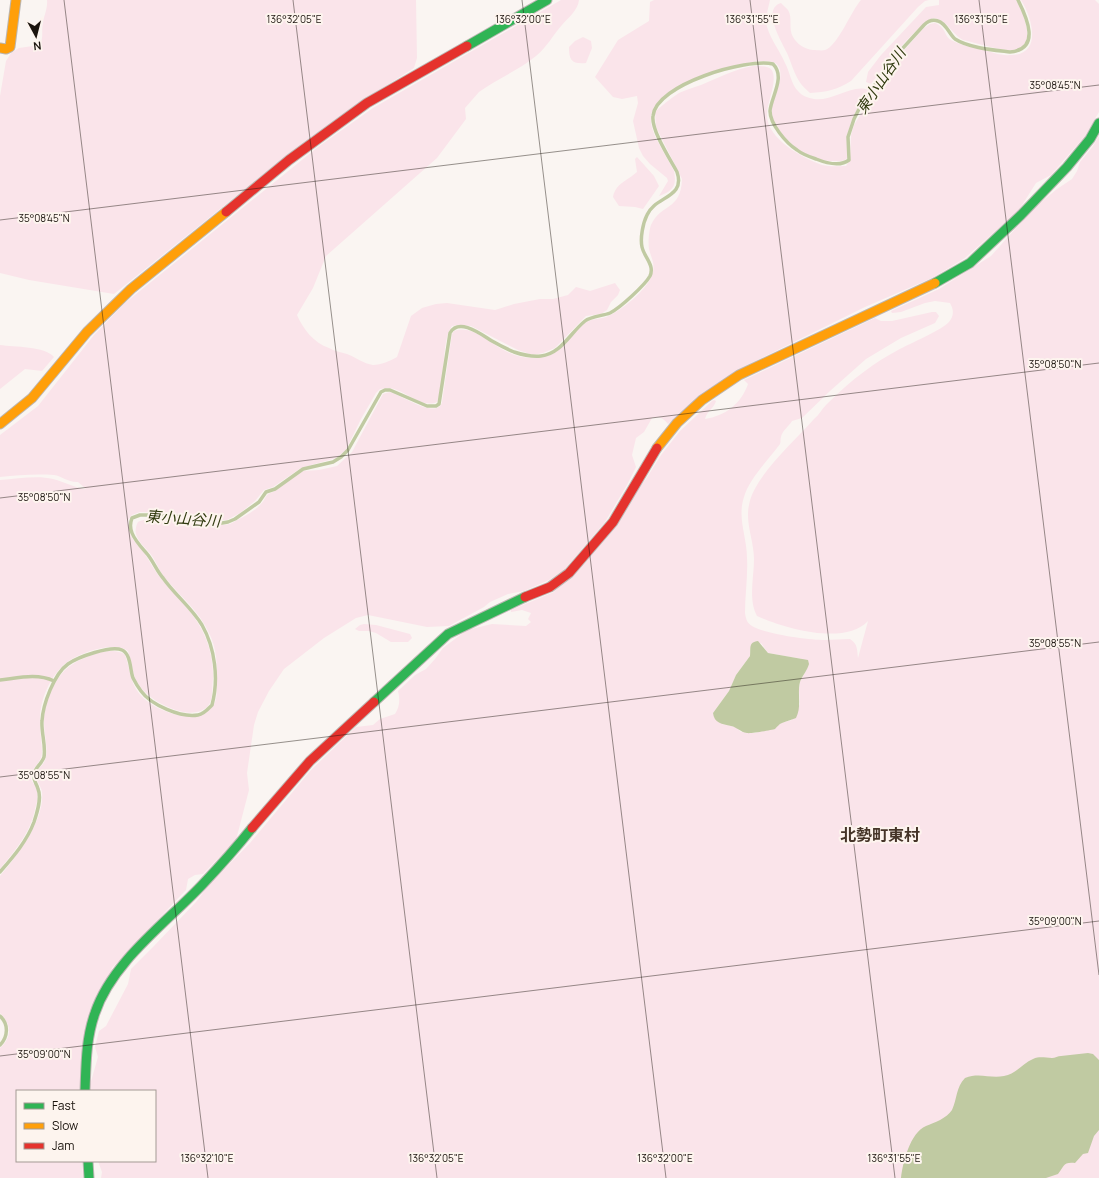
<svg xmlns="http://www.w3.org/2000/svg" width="1099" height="1178" font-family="Manrope,'Noto Sans JP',sans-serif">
<rect width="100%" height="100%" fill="#faf5f2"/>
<g fill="#fae4ea" fill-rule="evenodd">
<path d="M 47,0 L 416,0 L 417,58 L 414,68 L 365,99 L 285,157 L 114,294 L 29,280 L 0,273 L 0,96 L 6,61 L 11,53 L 19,48 L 40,45 C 44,35 41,32 43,23 C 44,15 48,8 47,0 Z"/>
<path d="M 561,0 L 579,0 C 578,10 568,18 562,25 C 553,35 547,47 536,56 C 519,70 497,79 479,92 L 465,108 L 466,119 L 437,158 L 326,256 L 313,288 L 297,315 C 303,329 314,343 329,348 C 334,351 341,352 347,354 C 355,357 364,364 373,365 C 381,365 390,361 397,357 L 411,316 L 422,308 L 436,304 L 447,303 L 495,310 L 514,304 L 540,299 L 553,299 L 568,295 L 576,287 L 590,291 L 615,283 L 620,290 L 618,295 L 611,302 L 607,310 L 601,314 L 586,316 L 555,348 L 543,353 L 533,355 L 518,350 L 471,326 L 460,325 L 452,326 C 440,343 447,382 437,402 C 421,409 406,390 390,388 C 387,388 383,389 380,389 L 376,393 L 361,419 L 346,450 L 336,458 L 301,468 L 273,487 L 264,490 L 255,501 L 240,513 L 227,520 L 219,520 L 208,518 L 200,520 L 172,513 L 140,512 L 132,515 L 128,520 C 130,542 134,538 145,554 C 151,564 156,573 164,582 C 171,591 179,598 186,607 C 204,627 214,652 213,679 C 212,686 213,694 211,700 C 208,712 193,714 183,712 C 164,707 144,697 135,678 C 132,670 131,660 128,651 C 117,644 102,648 90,651 C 82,654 72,658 66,663 C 49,677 39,702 40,723 C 40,733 42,743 42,753 C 42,763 30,768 31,778 C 31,781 35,785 36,788 C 39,795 37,803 35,809 C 31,832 14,852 0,869 L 0,480 C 17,479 37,475 53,479 C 65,482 75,488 86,489 L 78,482 C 69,483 62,476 54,475 C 36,474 18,475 0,477 L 0,435 L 38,406 L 94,335 L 125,303 L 318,147 L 373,108 Z"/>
<path d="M 654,0 L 770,0 C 768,9 765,18 767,27 C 771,40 780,51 785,63 C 790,72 791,84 798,91 C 802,96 808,98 814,99 C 831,102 854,83 868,90 C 854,114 844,128 848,157 C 845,162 840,161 834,161 C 811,162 784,143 774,121 C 772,117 771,111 772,106 C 774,96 788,71 775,63 C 759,54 694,77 679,86 C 631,113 655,134 674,171 C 677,186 673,191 659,196 L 668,181 L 667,178 L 650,164 L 643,156 L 639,148 L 633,121 L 638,103 L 637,96 L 622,99 L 613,97 L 595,77 L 618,40 L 649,21 L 650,2 Z"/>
<path d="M 861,0 L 929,0 L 925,1 L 918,7 L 851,81 C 837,90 826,92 810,93 C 806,89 802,86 799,81 C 794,73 791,62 787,53 C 782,42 761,9 781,3 C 783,5 786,8 788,10 C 793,18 788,28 793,37 C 797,44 804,49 813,50 C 816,50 822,51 825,50 C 838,46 851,11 861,0 Z"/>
<path d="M 939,0 L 1016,0 C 1024,14 1040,52 1008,50 C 994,49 977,43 963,40 C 952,34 947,20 934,18 C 917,23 883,69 871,84 L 866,82 L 868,72 L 881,55 L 926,7 L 939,5 Z"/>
<path d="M 1021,0 L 1095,0 L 1099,4 L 1099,112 L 1085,136 L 1051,175 L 1036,183 L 1019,210 L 965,258 L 932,278 L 865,307 L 737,370 L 668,424 C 663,418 660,416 652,418 L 644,432 L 636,438 L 632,455 L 636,467 L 627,485 L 605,522 L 564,570 L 549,580 L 524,591 L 508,594 L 490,602 L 484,607 L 449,626 L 427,627 L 368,615 L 356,618 L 324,638 L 284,669 L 269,691 L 258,712 L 254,725 L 247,773 L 249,790 L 236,840 L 203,874 L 195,875 L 188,879 L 186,890 L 112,968 L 79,1091 L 17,1091 L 17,1161 L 82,1161 L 83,1178 L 0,1178 L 0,1048 C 12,1037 12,1025 0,1013 L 0,876 C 17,856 45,820 42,792 C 41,786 36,781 35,775 C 38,767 44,766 46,757 C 48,746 44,734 44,723 C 43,705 55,676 70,666 C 78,660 87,657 95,654 C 104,651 118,649 125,655 C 130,668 130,681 138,692 C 151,711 200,729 214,704 C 218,698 216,688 217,681 C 217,664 217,649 209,633 C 199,611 181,597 166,579 C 160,573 157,563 152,556 C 147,549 138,542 136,534 C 135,531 136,525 138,522 C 142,518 168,518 174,519 C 179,519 183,522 188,523 C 196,524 202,522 209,523 C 217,523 223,526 230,524 C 239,519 254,512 260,505 C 266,500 264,494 273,492 L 303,471 L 319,470 L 337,466 L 352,452 L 383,394 L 390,392 L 395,394 C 405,398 438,419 442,402 L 452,334 L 454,331 C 471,325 486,340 500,348 C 510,354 521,358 532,358 C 561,359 566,339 585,323 C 590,319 600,319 606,317 C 621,311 646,291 652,275 C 656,264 651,258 649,249 C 648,243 649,230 651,225 C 661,203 681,211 682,179 L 656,127 L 655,112 C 662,105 670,99 679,93 C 686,90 694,87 701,85 C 718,78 735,69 753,66 C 758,66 768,66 771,69 C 779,79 767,102 767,114 C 766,138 802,158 822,165 C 830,167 839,166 846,166 L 850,160 L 851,135 L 854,125 L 874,93 L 882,77 L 905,49 L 924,28 L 930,24 L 935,23 C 946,27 944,36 951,40 C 960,45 971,47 981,49 C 990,52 1001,56 1011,55 C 1043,55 1032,17 1021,0 Z"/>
<path d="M 583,37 L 591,41 L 592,48 L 586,63 C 572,64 569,61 569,47 L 575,41 Z"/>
<path d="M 1099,136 L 1099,1178 L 101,1178 L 102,1172 L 98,1161 L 155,1161 L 155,1091 L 91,1091 L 90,1085 L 98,1057 L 95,1047 L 99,1031 L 106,1026 L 128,984 L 131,969 L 153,947 L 196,902 L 208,886 L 250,843 L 311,770 L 356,727 L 373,725 L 380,719 L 395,714 C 400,706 400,699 398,691 L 415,675 L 426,669 L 435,659 L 443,648 L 467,630 L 492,624 L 526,626 L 531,622 L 528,619 L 531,613 L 522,610 L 511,612 L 511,610 L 554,592 L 646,479 L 661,455 L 680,431 L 712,401 L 714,400 L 716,401 C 714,408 707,411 705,419 C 725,416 741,404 748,384 L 744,380 L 875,318 L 881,321 L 892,321 L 932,312 L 936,312 L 939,316 L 935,323 L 901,338 L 866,359 L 830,391 L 802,418 L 792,421 C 789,426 782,431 781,437 C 780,439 781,442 780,444 C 769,459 749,479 744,497 C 737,518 747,537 747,558 C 748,576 745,595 745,613 C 746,619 747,623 752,626 C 765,634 809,640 825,640 C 833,640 841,639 850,639 C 858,644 857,650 858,658 L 868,621 C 845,646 784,628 757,616 C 748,599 754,578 754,559 C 754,541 745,523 749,505 C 754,476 795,441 814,419 C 819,415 822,409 826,405 C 838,393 851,381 865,371 C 875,363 887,356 898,350 C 909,344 942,330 949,322 C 954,316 954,310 950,303 L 935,301 L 925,303 L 901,312 L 892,313 L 891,311 L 939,289 L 991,256 L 1034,208 L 1057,189 L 1072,179 L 1077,171 L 1080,162 L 1093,146 ZM 761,643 L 768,653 L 802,659 L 807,669 L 800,681 L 799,690 L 800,704 L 792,720 L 781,723 L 773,729 L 767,729 L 755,733 L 741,732 L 736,727 L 722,724 L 713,713 L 729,691 L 736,675 L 750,656 L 750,649 Z"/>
<path d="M 637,157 L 654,176 L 659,186 L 643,209 L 635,207 L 619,206 L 613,197 C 616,183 627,181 637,172 L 635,159 Z"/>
<path d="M 0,345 C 14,347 45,346 54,357 L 42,371 L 25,369 L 0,389 Z"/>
<polygon points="364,624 376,625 410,634 412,638 408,642 391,642 376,633 369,631 359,631 355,629 360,625"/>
</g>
<g fill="#c0caa2">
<path d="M 758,641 L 768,653 L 808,660 L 809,664 C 807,671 802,676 800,682 C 797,694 802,706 796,718 C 792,720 786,721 782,723 C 779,724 777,727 775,729 C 772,730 750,734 747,733 C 740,732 737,727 731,726 C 722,724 714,723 713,713 L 729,691 L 736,675 L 750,656 C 751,649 748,642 758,641 Z"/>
<path d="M 1088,1053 L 1093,1054 L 1099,1060 L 1099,1130 L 1094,1136 L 1088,1153 L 1083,1154 L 1075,1163 C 1062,1162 1065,1166 1058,1174 L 1046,1178 L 901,1178 C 903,1162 910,1133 926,1126 C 934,1123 947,1118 952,1110 C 957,1099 956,1087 965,1078 C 980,1072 990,1079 1004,1076 C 1016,1074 1023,1063 1033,1059 C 1040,1056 1045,1058 1052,1058 C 1055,1058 1058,1056 1061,1056 C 1070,1055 1079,1054 1088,1053 Z"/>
</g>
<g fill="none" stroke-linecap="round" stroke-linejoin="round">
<g stroke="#c0caa2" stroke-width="3.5">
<path d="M 0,680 C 18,678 37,673 54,681"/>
<path d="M 0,872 C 13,857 27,841 34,822 C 37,813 42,798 38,789 C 37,784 33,781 34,775 C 34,768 42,764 44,757 C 46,745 41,732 42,721 C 43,704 54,674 68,664 C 78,657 111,645 122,650 C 131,654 130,670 133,678 C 135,682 138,687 141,691 C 151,705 181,718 198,715 C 204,714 208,709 212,705 C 219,679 215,648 202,625 C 191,607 175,595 163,578 C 157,571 154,563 148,555 C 143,549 135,541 132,533 C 130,528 130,523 132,518 L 140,515 L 172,515 L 192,521 L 208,520 L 222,523 L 228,522 L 235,519 L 259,502 L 266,492 L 275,489 L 303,469 L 333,462 L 341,457 L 348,450 L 381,392 L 385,390 L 390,390 L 427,406 L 436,406 L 439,404 L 450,333 C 459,317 482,335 492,341 C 499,345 507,349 514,352 C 523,355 532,357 541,356 C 561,354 570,333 585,321 C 591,316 603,316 610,313 C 620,308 645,285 650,276 C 655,265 644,257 642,247 C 640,238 643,223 647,215 C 655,196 686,198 677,172 C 670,159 651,130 653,116 C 656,84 747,58 773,64 C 786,77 771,97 770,111 C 770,124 786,143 797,150 C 802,154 810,157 816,159 C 826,163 840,167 849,160 L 848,137 L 854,119 L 861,105 L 892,60 L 924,25 C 928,21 932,19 938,21 C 946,23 949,34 955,39 C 969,48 994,50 1010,52 C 1041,49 1027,18 1018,0"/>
<path d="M 0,1016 C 9,1024 8,1037 0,1045"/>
</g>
<g stroke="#bbb6b2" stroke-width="11">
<g id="fast">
<polyline points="467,46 547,0"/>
<polyline points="935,283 970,263 1021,215 1067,167 1090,139 1099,123"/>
<polyline points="374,702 448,634 525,597"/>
<path d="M 85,1091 C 86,1064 86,1038 95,1013 C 112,962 166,923 202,885 C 219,867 236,848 252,828"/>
<polyline points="88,1161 89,1178"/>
</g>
</g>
<g stroke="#bbb6b2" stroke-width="11">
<g id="slow">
<polyline points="0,48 6,49 10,47 16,0"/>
<polyline points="0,424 32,398 87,332 131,289 226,212"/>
<polyline points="657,448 677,423 702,400 739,375 935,283"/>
</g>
</g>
<g stroke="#bbb6b2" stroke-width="11">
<g id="jam">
<polyline points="226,212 289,160 367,103 467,46"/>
<polyline points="525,597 550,587 569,573 613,522 657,448"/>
<polyline points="252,828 310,761 374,702"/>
</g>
</g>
<use href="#fast" stroke="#30b455" stroke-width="9"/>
<use href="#slow" stroke="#ff9f0a" stroke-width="9"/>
<use href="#jam" stroke="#e5322d" stroke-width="9"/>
</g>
<path fill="none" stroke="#1b140e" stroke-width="1" stroke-opacity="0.45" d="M 64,0 L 208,1178M 293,0 L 437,1178M 522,0 L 666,1178M 750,0 L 895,1178M 979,0 L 1099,975M 0,220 L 1099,85M 0,498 L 1099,363M 0,777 L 1099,642M 0,1056 L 1099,921"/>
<g text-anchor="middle" stroke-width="4" stroke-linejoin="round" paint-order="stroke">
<g font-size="15" font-style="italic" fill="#323c11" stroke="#fdf4ee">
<text transform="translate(881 81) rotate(-56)" y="5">東小山谷川</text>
<text transform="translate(183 519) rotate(4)" y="5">東小山谷川</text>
</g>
<g font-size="16" font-weight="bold" fill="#453428" stroke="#fdf4ee">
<text x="880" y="841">北勢町東村</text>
</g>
</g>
<g font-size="10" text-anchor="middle" fill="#1b140e" stroke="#fdf4ee" stroke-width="4" stroke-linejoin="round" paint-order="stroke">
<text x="523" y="23">136°32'00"E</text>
<text x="294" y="23">136°32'05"E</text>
<text x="752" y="23">136°31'55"E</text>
<text x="981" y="23">136°31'50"E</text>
<text x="1055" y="89">35°08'45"N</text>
<text x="44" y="222">35°08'45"N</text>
<text x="1055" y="368">35°08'50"N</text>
<text x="44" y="501">35°08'50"N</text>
<text x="1055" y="647">35°08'55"N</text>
<text x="44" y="779">35°08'55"N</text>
<text x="1055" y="925">35°09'00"N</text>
<text x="44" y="1058">35°09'00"N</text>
<text x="207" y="1162">136°32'10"E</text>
<text x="436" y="1162">136°32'05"E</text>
<text x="665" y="1162">136°32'00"E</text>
<text x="894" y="1162">136°31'55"E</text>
</g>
<rect x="16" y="1090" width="140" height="72" fill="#fdf4ee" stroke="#a39a94"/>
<rect x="24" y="1103" width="20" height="6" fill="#30b455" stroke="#a39a94"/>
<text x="52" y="1110" font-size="12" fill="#1b140e">Fast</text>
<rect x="24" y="1123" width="20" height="6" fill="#ff9f0a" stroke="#a39a94"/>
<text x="52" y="1130" font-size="12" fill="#1b140e">Slow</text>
<rect x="24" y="1143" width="20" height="6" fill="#e5322d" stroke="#a39a94"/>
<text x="52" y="1150" font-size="12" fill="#1b140e">Jam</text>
<g transform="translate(36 36) rotate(173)" stroke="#fdf4ee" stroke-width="3" paint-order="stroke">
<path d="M0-3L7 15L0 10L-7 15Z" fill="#1b140e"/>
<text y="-6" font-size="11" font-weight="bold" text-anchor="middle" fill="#1b140e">N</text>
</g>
</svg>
